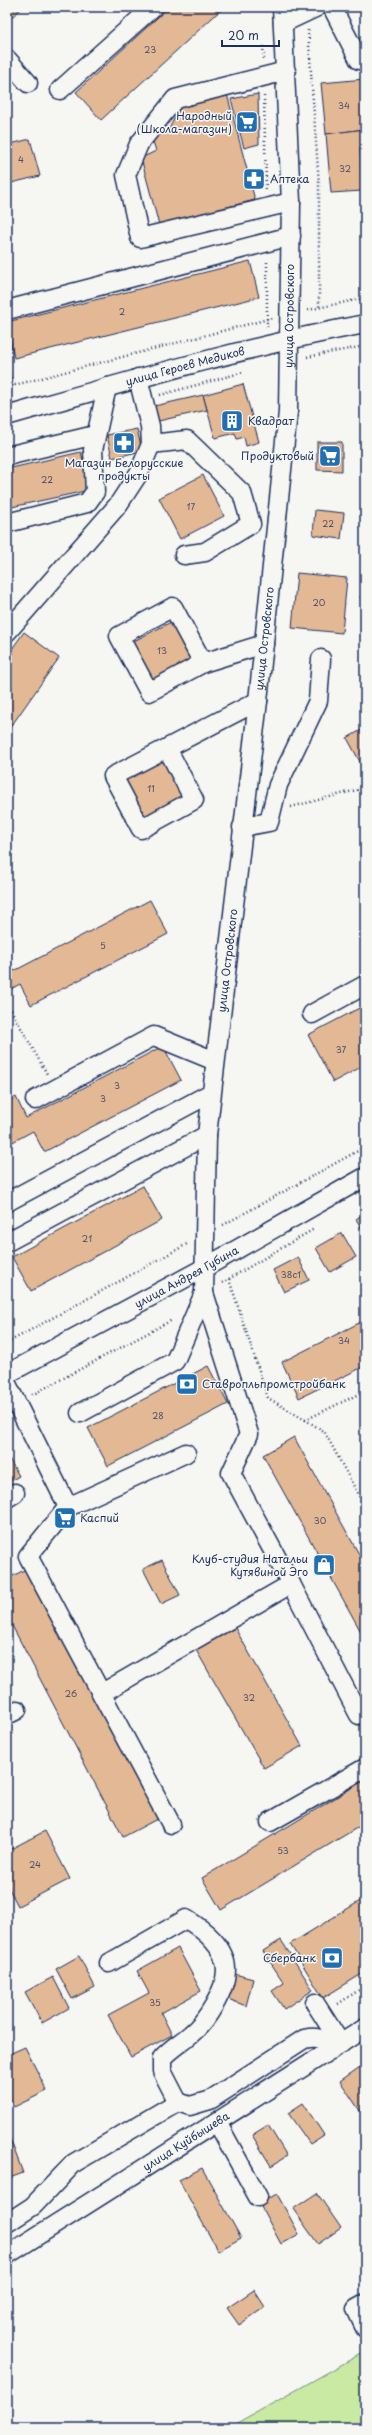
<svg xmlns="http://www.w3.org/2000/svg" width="372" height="2435" font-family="'Playpen Sans',sans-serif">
<rect width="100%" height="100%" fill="#f6f6f2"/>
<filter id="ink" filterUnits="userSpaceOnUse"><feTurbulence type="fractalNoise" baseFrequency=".025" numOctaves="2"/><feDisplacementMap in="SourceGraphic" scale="8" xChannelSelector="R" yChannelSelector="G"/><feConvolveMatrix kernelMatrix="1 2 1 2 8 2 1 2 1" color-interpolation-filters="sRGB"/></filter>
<g filter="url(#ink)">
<polygon fill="#c9eaa2" stroke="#728c80" points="364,2352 365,2428 229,2428"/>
<g fill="#e3b894" stroke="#1b2f5e">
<polygon points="7,7 23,7 11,18 7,14"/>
<polygon points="169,7 224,7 101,120 76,92"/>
<polygon points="365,14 365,24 361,16"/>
<polygon points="365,79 365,129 326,134 321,83"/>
<polygon points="227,94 255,200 159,225 141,158 156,151 151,135 168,131 181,105"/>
<polygon points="258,94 259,144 244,148 231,99"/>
<polygon points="365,129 365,146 360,147 362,191 331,193 326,134"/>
<polygon points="30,139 40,176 7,184 7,145"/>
<polygon points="250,261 259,297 14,358 7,322"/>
<polygon points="243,384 259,442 246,446 244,437 237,439 235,433 215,438 203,395"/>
<polygon points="203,395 207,410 154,422 150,407"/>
<polygon points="137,429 142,451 112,458 107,435"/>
<polygon points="317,442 342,442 342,471 317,470"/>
<polygon points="81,452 90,490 7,508 7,469"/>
<polygon points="203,475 224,516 180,539 159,498"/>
<polygon points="315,510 344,513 341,539 313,535"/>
<polygon points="297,573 347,578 342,633 292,628"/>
<polygon points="365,594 365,605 360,597"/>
<polygon points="173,621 193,659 150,682 130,643"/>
<polygon points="24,632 59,658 7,732 7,656"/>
<polygon points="365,728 365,771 347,738"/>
<polygon points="162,758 183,797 140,819 119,780"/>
<polygon points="150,900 168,934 31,1005 20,984 7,991 7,958 14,971"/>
<polygon points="365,1005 365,1065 333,1082 308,1035"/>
<polygon points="163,1046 181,1080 44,1152 33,1131 7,1145 7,1102 16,1097 26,1118"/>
<polygon points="143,1186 162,1220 31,1291 12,1257"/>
<polygon points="365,1213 365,1234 356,1219"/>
<polygon points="342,1233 356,1257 330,1272 316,1248"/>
<polygon points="298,1257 309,1280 284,1292 273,1270"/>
<polygon points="365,1320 365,1366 299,1398 282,1362"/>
<polygon points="208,1366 228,1404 108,1466 88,1428"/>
<polygon points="294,1437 365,1565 365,1639 263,1455"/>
<polygon points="7,1455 19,1476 7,1483"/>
<polygon points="162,1560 180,1595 161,1604 143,1569"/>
<polygon points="28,1568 159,1818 123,1837 7,1616 7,1579"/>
<polygon points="235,1628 302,1746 264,1768 196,1650"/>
<polygon points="365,1780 365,1823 221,1910 202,1878"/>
<polygon points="45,1831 70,1879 18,1906 7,1885 7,1851"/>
<polygon points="365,1898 365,1972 323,1998 290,1944"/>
<polygon points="281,1940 313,1990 284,2009 272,1991 284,1983 263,1951"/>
<polygon points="178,1948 201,1991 161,2013 172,2035 131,2057 108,2015 149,1993 137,1971"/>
<polygon points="79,1956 95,1987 72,1999 56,1969"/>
<polygon points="231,1973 253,1979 246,2006 223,1997"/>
<polygon points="53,1977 69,2008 42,2023 25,1992"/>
<polygon points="25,2047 47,2091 14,2107 7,2094 7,2055"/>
<polygon points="360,2067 365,2075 365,2108 360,2111 340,2081"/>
<polygon points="303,2103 324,2135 310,2144 288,2113"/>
<polygon points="268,2125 287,2156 271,2166 252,2135"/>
<polygon points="7,2136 9,2136 23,2173 7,2179"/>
<polygon points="202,2168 241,2238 218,2251 179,2180"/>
<polygon points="317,2193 341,2228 318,2244 293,2209"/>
<polygon points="277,2194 299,2234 281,2244 259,2203"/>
<polygon points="7,2199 15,2215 7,2218"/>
<polygon points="254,2290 265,2307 239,2325 227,2308"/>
</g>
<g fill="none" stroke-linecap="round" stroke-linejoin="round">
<g stroke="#1b2f5e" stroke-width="21">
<g id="minor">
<polyline points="332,7 359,60"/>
<polyline points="283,23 317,7"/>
<polyline points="7,59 28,83"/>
<polyline points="286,71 175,99 139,144 126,175 140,238 291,202"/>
<polyline points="60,90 153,7"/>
<polyline points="7,310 291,236"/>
<path id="s1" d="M 7,416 C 126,382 244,347 365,324"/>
<polyline points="151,444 187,440 242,493 251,524 205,552 184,555"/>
<polyline points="7,456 95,435"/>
<polyline points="7,523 87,503 95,492 93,450 107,387"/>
<polyline points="7,632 118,505 139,473 151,444 150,426 138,378"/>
<polyline points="203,663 173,607 119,636 149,692 203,663 264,644"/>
<polyline points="167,748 194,800 141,829 113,776 258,701"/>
<polyline points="242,827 269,822 278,785 318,701 321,659"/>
<polyline points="312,1014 365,985"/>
<polyline points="35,1100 154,1036 215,1061"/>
<polyline points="7,1202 211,1093"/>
<polyline points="7,1242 207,1135"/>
<path id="s2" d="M 7,1374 L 204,1268 L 365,1177"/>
<polyline points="7,1384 68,1507"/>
<polyline points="80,1413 175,1361 204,1293"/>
<polyline points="7,1498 15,1493"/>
<polyline points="291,1584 359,1715"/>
<path id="s3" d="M 102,1693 L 291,1584 L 231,1473 L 249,1434 L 204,1293 L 207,1135 L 258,701 L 288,412 L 291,202 L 282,7"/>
<polyline points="7,1715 17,1710"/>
<polyline points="270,1822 365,1768"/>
<polyline points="171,1824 28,1556 68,1507 186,1453"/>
<path d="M 109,1963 L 186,1919 C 203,1929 226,1947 226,1970 C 226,1990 206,2022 191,2034 C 182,2042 171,2048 162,2058 L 162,2071 L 178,2102"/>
<polyline points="315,2003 341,2044"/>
<polyline points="217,2122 258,2197"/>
<path d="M 7,2223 L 33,2206 L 74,2163 L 178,2102 L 190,2106 L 210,2100 L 304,2039 C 318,2036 323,2038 331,2050"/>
<path id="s4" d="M 7,2255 L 365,2028"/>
<polyline points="365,2304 356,2309 365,2328"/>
</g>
</g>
<g stroke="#1b2f5e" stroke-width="2.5" stroke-dasharray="1 3" stroke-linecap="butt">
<polyline points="308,30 319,184 319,307"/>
<polyline points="263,46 264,59"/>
<polyline points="264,96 266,189"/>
<polyline points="308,310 365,298"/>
<polyline points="267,327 267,262"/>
<polyline points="307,357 365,346"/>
<polyline points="7,362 13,386"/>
<polyline points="7,387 272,318"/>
<polyline points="160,395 244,372"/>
<polyline points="291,807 365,788"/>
<polyline points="7,1003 47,1074"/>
<polyline points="223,1225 365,1147"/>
<polyline points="229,1279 268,1398 324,1431 365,1507"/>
<polyline points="222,1283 314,1229"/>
<polyline points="7,1343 187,1244"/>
<polyline points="32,1395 172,1320"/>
<polyline points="305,1420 365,1391"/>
<polyline points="338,2004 365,1986"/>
</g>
<use href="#minor" stroke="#f6f6f2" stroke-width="18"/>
</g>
</g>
<defs>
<g id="supermarket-square" transform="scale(1.15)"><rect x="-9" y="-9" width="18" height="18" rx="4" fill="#1f6fb2" stroke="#f6f6f2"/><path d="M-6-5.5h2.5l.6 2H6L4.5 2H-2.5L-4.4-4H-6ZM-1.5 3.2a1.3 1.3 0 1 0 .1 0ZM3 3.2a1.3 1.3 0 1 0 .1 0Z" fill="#fff"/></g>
<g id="pharmacy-square" transform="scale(1.15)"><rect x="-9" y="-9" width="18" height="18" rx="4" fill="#1f6fb2" stroke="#f6f6f2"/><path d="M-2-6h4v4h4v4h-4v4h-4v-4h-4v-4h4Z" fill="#fff"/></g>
<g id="building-square" transform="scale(1.15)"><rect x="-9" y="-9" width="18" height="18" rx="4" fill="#1f6fb2" stroke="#f6f6f2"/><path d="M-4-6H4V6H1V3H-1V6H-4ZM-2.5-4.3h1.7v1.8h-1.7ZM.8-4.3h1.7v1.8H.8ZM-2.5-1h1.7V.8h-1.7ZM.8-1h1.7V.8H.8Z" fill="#fff"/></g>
<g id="bank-square" transform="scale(1.15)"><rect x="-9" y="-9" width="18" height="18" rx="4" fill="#1f6fb2" stroke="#f6f6f2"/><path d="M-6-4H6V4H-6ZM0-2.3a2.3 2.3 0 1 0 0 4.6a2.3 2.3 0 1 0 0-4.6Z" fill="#fff"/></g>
<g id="shop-square" transform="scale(1.15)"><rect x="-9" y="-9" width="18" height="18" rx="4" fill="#1f6fb2" stroke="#f6f6f2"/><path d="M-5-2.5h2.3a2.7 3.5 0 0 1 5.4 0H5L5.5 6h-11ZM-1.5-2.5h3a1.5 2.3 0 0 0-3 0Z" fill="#fff"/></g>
</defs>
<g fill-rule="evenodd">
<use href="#supermarket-square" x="247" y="122"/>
<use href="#pharmacy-square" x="254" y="179"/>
<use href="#building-square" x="232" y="421"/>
<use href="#pharmacy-square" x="124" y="443"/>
<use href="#supermarket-square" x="330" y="456"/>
<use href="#bank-square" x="187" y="1384"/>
<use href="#supermarket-square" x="65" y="1518"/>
<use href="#shop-square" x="324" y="1565"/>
<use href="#bank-square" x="332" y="1958"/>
</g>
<g text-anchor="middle" stroke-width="3" stroke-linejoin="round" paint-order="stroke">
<g font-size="9" fill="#4d516c">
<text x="150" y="53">23</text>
<text x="344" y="109">34</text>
<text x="21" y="163">4</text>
<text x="345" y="172">32</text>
<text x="122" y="315">2</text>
<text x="47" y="483">22</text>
<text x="191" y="510">17</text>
<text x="328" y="527">22</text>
<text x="319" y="606">20</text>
<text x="162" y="654">13</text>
<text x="151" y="792">11</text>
<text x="103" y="949">5</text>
<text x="341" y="1053">37</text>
<text x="117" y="1089">3</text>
<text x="103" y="1102">3</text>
<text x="87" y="1242">21</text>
<text x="291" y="1278">38с1</text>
<text x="344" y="1344">34</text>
<text x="158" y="1419">28</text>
<text x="320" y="1524">30</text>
<text x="71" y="1697">26</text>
<text x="249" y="1701">32</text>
<text x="283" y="1854">53</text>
<text x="35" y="1868">24</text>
<text x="155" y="2006">35</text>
</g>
<g font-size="11" fill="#1b2f5e" stroke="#f6f6f2" text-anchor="end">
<text x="232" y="120">Народный<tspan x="232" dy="13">(Школа-магазин)</tspan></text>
<text x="270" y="183" text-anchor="start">Аптека</text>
<text x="248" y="425" text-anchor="start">Квадрат</text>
<text x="314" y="460">Продуктовый</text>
<text x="124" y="467" text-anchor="middle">Магазин Белорусские<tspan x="124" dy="13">продукты</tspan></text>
<text x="202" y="1388" text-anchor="start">Ставропльпромстройбанк</text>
<text x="80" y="1522" text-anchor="start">Каспий</text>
<text x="308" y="1563">Клуб-студия Натальи<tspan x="308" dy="13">Кутявиной Эго</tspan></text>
<text x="316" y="1962">Сбербанк</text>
</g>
<g font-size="11" fill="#1b2f5e" stroke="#f6f6f2">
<text dy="4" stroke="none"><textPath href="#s3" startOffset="1517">улица Островского</textPath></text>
<text dy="4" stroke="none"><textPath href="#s1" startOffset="185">улица Героев Медиков</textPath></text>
<text dy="4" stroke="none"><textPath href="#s3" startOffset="1193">улица Островского</textPath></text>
<text dy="4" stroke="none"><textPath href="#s3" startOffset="869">улица Островского</textPath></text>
<text dy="4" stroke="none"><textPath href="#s2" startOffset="204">улица Андрея Губина</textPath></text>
<text dy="4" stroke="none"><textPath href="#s4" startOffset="212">улица Куйбышева</textPath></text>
</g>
</g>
<rect width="372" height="2435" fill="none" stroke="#f6f6f2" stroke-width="24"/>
<rect x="12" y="12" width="348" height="2411" fill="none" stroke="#1b2f5e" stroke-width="1.5" filter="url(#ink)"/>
<path d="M222 40v6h57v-6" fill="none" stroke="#1b2f5e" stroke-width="2"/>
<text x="228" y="40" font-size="12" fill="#1b2f5e" stroke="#f6f6f2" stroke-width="3" paint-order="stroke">20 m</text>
</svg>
